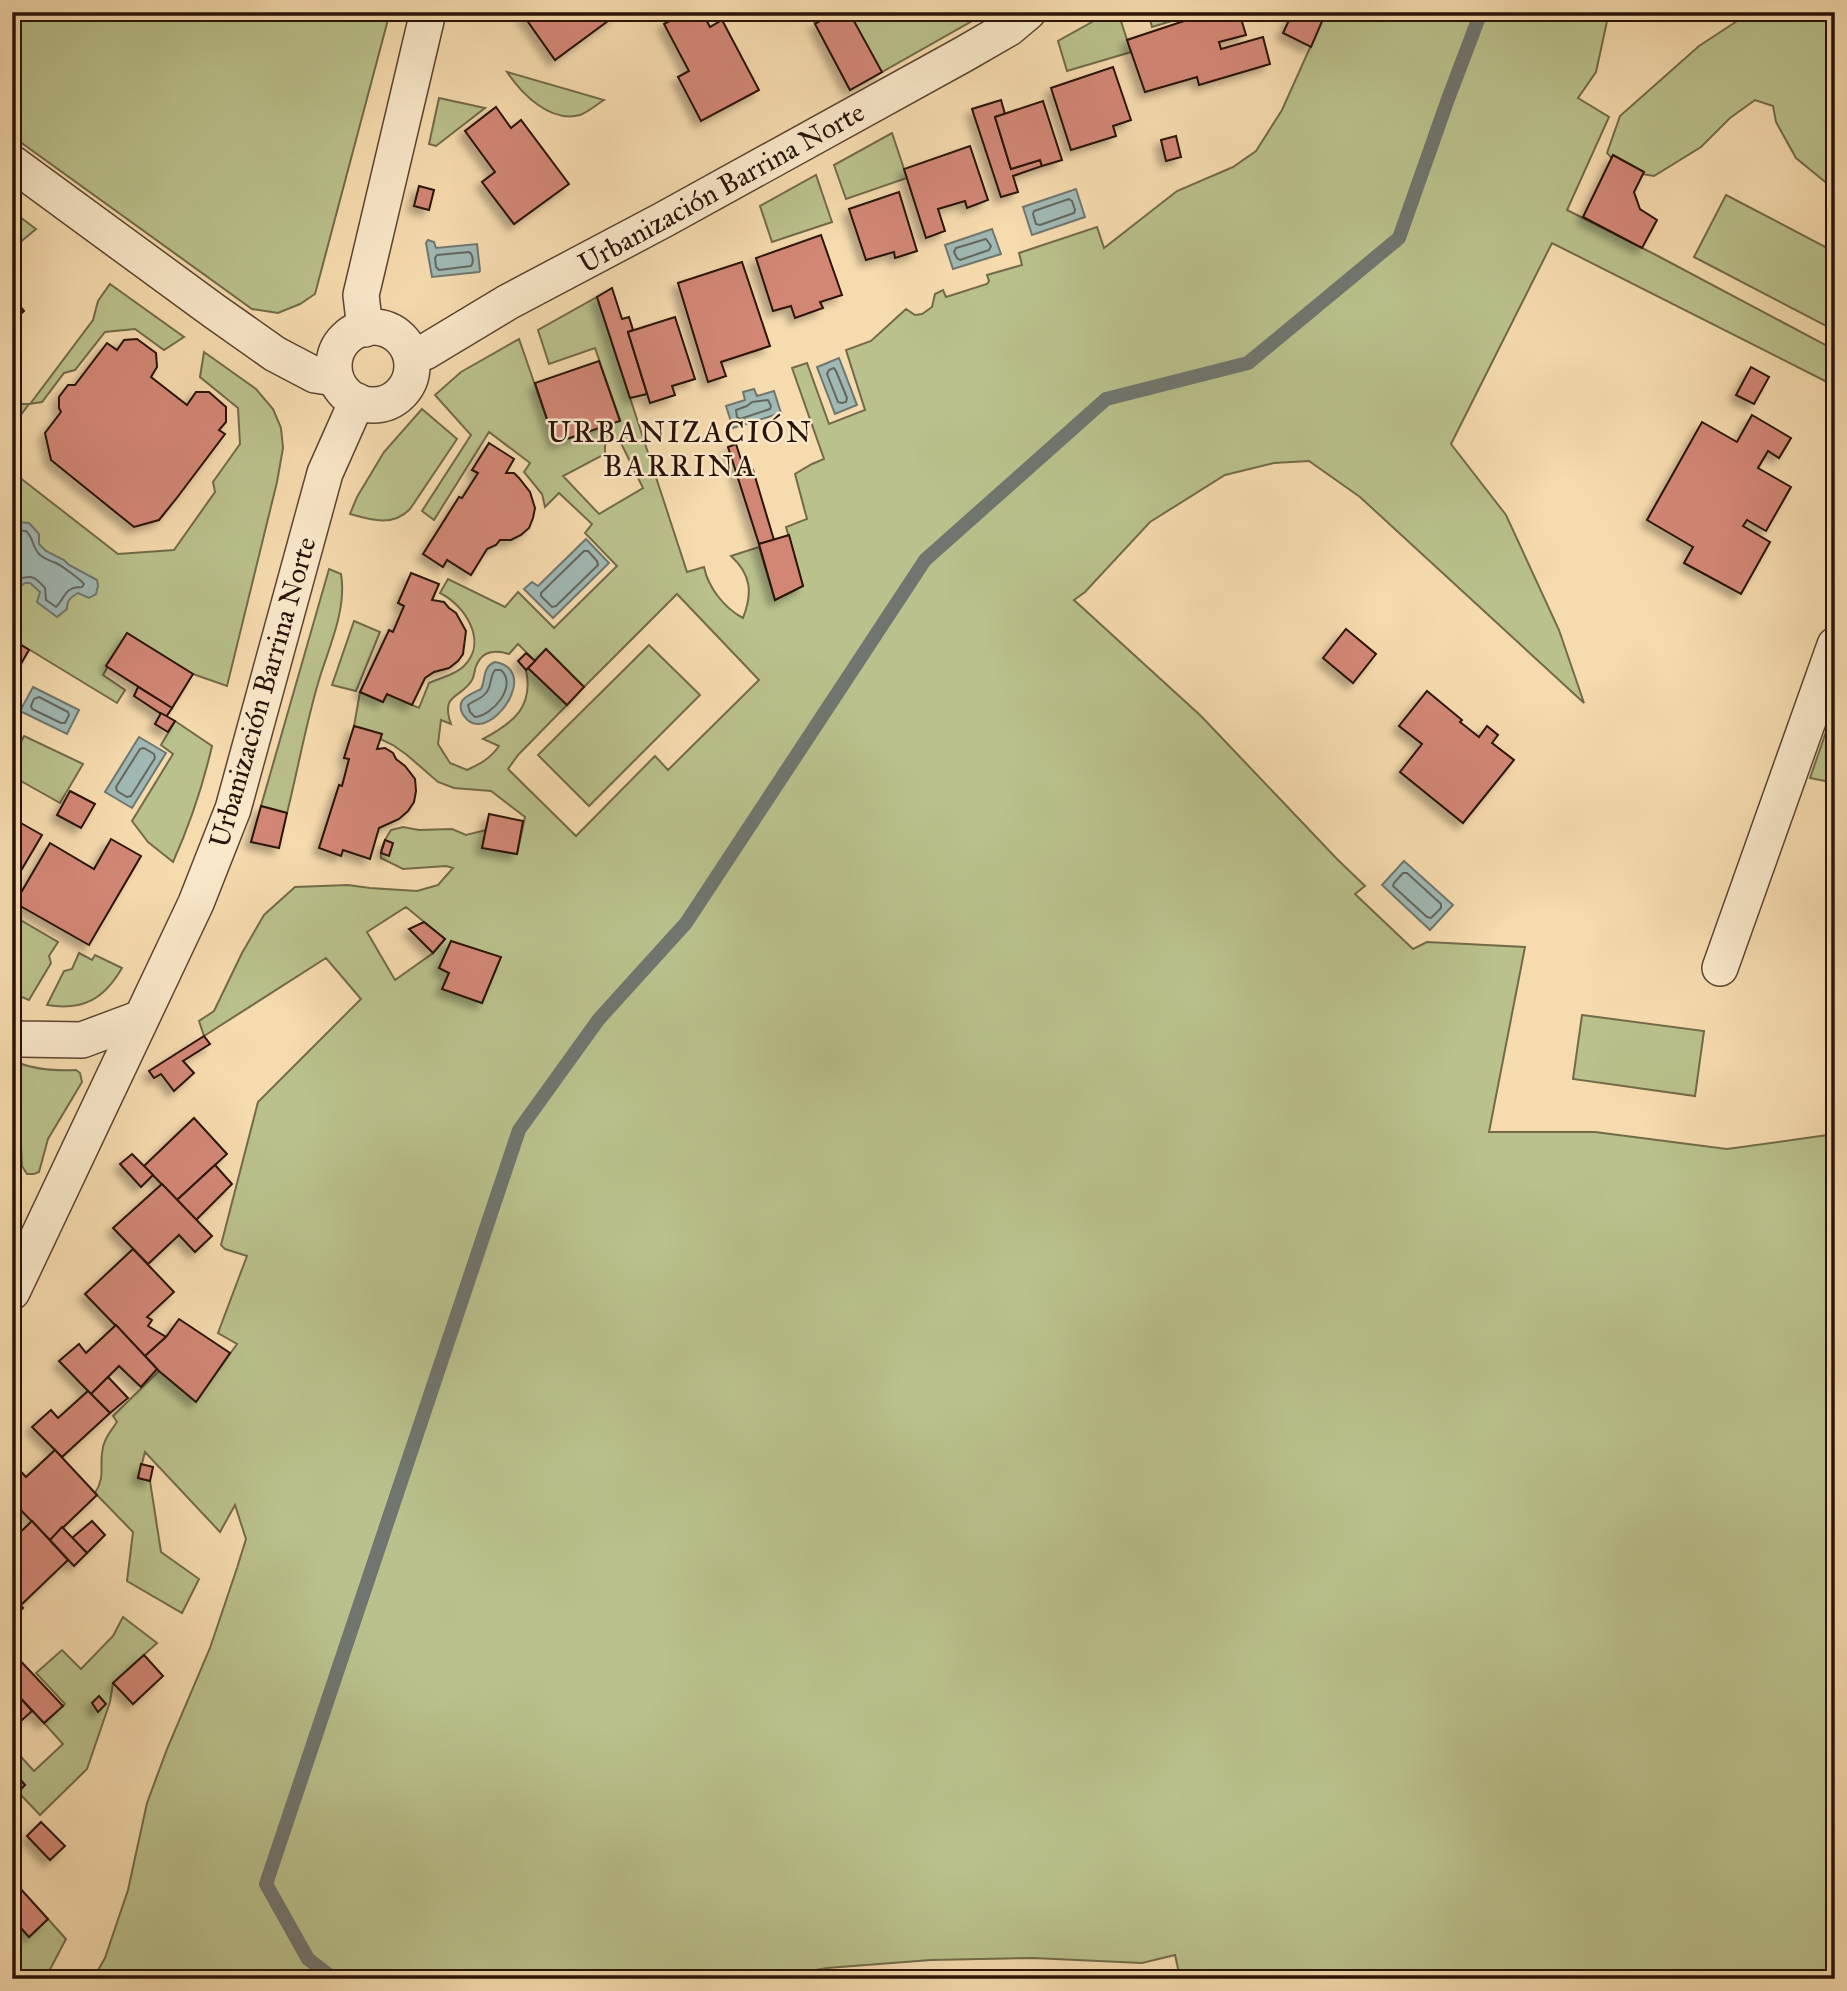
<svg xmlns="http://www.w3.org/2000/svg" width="1847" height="1991" font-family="'IM FELL Great Primer',serif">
<defs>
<filter id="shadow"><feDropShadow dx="-6" dy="6" stdDeviation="3.5" flood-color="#0004"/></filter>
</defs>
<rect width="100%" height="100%" fill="#f6dbae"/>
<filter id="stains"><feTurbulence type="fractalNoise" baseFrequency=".00286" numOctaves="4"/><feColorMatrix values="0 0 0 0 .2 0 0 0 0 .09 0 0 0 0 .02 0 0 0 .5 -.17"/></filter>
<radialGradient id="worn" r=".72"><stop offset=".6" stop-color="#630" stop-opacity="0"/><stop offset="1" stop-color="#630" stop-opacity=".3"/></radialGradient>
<g fill="#bac18c" stroke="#726a4a" stroke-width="2" fill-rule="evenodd">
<polygon points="12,12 390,12 315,294 300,304 278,313 252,309 12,136"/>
<polygon points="809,12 988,12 850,90"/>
<polygon points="1110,12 1118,12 1131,52 1067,71 1058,41"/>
<polygon points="1148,12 1201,12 1152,27"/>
<path d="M 1326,12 L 1609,12 L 1596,72 L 1578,98 L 1609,117 L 1567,210 L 1656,255 L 1835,350 L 1835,386 L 1552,243 L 1451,444 L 1506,515 L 1559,630 L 1584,703 L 1360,497 L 1309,461 L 1274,463 L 1225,475 L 1150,522 L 1085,592 L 1074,600 L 1201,716 L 1337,859 L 1365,886 L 1355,894 L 1413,949 L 1427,942 L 1525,947 L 1489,1132 L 1595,1132 L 1727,1149 L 1835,1134 L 1835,1979 L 1153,1979 L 1179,1973 L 1175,1955 L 1142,1963 L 1033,1958 L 931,1960 L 827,1968 L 764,1979 L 93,1979 L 105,1958 L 128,1890 L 147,1803 L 167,1749 L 210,1648 L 237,1568 L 246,1539 L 235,1505 L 220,1532 L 145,1452 L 138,1478 L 150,1481 L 161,1552 L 199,1579 L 182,1613 L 127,1581 L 133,1532 L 95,1493 C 105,1477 100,1470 102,1453 C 103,1440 110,1432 117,1422 L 113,1416 L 159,1371 L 196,1401 L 237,1344 L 218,1333 L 247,1256 L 225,1249 L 221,1245 L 258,1102 L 361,999 L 326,958 L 204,1036 L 199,1021 L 214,1011 L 242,953 L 264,915 L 295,887 L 348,885 L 370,888 L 417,891 L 438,885 L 453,868 L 446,866 L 403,869 L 381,858 C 380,847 386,838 391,830 L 403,827 L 419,830 L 452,829 L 466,835 L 486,830 L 483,848 L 517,854 L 525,817 L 491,791 L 454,788 L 438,782 L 407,755 L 393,745 L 380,739 L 381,734 L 354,726 L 360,692 L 382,702 L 387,694 L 419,708 L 429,683 C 441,677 454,676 464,666 C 488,642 466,606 440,593 L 448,579 L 505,607 L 518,592 L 554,628 L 617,566 L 585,533 L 592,524 L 559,493 L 545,507 L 542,494 L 524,472 L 530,463 L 489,432 L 434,520 L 422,511 L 471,435 L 435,395 L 461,372 L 519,339 L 555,443 L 620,420 L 595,348 L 549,364 L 538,330 L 597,297 L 687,572 L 704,567 C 708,587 724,608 743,618 C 753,593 751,574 731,556 L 759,547 L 775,600 L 803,586 L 786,527 L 807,519 L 795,474 L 812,464 L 824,459 L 792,368 L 807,363 L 829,424 L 865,410 L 846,350 L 871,341 L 906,309 L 915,315 L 922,314 L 932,307 L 935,294 L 943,290 L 946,297 L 987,284 L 989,281 L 987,275 L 1022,265 L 1019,253 L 1097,227 L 1104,248 L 1177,191 L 1233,167 L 1256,151 L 1282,110 ZM 619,439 L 643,488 L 599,514 L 563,476 L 605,454 L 605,445 L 611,440 ZM 677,594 L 759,680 L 668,770 L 655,756 L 576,836 L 508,769 L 518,755 L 567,705 L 528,668 L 526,670 C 534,707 513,723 483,739 L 499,746 C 491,758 480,764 467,770 L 450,763 L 438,744 L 441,720 L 451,724 C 440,693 461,699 472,680 C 475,675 474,669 477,664 C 483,650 497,650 509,654 L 518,644 L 535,661 L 546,649 L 584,687 ZM 406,907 L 445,939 L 433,953 L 395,980 L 367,932 ZM 500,957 L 482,1003 L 443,989 L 449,973 L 440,968 Z"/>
<polygon points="1751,12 1813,12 1814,16 1835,20 1835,190 1796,158 1776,122 1773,106 1755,100 1730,118 1701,147 1654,176 1624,171 1607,153 1620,116 1699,46"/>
<path d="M 507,72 L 604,100 C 596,105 588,112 580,115 C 550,123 522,94 507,72 Z"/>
<polygon points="439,98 485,108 436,146 429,144"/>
<polygon points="892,133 907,178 846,199 834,165"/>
<polygon points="816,175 832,222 772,242 760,206"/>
<polygon points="1726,195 1835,252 1835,323 1832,329 1694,257"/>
<polygon points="12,211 36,229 12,249"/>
<polygon points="110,284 184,337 164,350 135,329 105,332 75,370 64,373 42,402 29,404 12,427 12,402 22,404 30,404 93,320 98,301"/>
<polygon points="204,352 256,389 273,409 281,428 283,448 277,482 227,686 193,674 127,633 103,675 125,690 117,703 12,639 12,623 15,618 12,616 12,444 19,477 118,554 174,550 215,492 213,482 240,444 238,408 200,377"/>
<path d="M 422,409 L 457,439 L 410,509 C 393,527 371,520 350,514 L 357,497 L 384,452 Z"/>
<path d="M 329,569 L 341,574 C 347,609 329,647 319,680 C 306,723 298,769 287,813 L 261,806 Z"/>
<polygon points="354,621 380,632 356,691 332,685"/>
<polygon points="649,645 700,695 589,806 538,755"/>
<polygon points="1835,706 1835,783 1810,778"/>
<path d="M 175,721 L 212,746 C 203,785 190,824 173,862 L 148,842 L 132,821 L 173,754 L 161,745 Z"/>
<polygon points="24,736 83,764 60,803 12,776 12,759"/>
<polygon points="12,915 58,942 49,956 51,963 29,1000 12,993"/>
<path d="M 79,953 L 92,960 L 95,955 L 122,968 C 104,999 83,1011 47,1005 L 64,971 L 72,969 Z"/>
<polygon points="1582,1015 1704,1031 1695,1096 1573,1079"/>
<path d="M 12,1060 C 32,1070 54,1071 76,1070 L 80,1073 L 82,1082 L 48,1139 L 39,1172 L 34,1174 L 27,1174 L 22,1166 L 21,1147 L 12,1107 Z"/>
<polygon points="123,1617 157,1643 113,1683 110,1702 87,1769 40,1815 18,1792 25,1785 12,1770 12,1747 34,1771 63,1744 44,1723 65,1704 36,1673 62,1650 81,1669 113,1636"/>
<polygon points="12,1918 29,1937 48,1919 66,1939 45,1979 12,1978"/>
</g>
<g fill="#a0b9b4" stroke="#70766f" stroke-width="2">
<polygon points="1076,189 1085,217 1032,235 1023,207"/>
<polygon points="992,229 1001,254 953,269 945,245"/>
<polygon points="428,240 434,242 436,248 477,244 480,271 479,272 432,277 426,243"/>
<polygon points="839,358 857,405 835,414 817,367"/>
<polygon points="754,389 757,396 774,391 781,413 733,428 726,406 745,400 743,392"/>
<path d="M 18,522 L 29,523 L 39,534 L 39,544 L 46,551 L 64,560 L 69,565 L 97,580 L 98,586 L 96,594 L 89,598 L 78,593 C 71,597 67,600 67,609 L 57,617 L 37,602 L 40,592 L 30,583 L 25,583 L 18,588 L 12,583 L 12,523 Z"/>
<polygon points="586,539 609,563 553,618 524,589 532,582 538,586"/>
<path d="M 495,662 C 535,669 504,722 479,724 C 468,725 457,711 462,701 C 465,696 475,692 481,689 C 486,679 482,667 495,662 Z"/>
<polygon points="33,687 79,710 67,734 20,711"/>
<polygon points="139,737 166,753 132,808 105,792"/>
<polygon points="1404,861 1453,905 1430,930 1382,885"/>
</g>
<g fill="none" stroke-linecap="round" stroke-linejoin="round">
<g stroke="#64665e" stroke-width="2">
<polygon points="1069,199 1072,201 1075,210 1074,213 1040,225 1036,224 1033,214 1034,211"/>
<polygon points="986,239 991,246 989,250 960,260 957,258 954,252 956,248"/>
<path d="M 469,252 C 473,254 474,263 471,266 L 439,270 L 436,267 L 435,258 L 437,255 Z"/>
<polygon points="834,368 836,371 847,398 846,402 842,403 838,402 827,374 829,370"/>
<polygon points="768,400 771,406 770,409 740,419 737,417 736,410 747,406 752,402"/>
<path d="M 12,530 L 26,531 C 34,538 32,548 40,555 C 45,559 50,561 56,563 C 62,566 80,579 84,584 L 82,587 C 63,587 66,598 56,607 L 46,600 L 45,588 C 29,570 31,580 12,578"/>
<polygon points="584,551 588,551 597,561 598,565 556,606 552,607 541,596 541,593"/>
<path d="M 495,670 L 501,670 C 518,686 493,715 475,717 L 470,712 L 468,705 C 473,701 481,699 485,694 C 492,688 489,678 495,670 Z"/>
<polygon points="39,697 68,712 69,715 65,723 61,723 32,709 31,706 34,699"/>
<polygon points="144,748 154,754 155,758 131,796 127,797 117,791 116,787 140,749"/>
<polygon points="1403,873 1407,873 1441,904 1441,908 1431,918 1427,917 1393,886 1394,883"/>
</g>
<polyline stroke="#70766f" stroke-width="14" points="334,1979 308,1959 266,1884 519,1130 599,1019 686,923 925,560 1106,399 1248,363 1399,238 1448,99 1481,12"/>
</g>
<g fill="#d28774" stroke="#291207" stroke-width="2" filter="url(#shadow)">
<polygon points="521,12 614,12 616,15 555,60"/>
<polygon points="686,12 702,12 710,27 722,20 759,90 701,121 678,77 689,71 664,24"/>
<polygon points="836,12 849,12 882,72 850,90 815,24"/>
<polygon points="1211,12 1239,12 1246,35 1219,42 1221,49 1263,37 1270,64 1199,85 1197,77 1145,92 1127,40"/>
<polygon points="1293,12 1326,12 1311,47 1283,33"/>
<polygon points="1113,67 1131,120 1113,126 1116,136 1071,150 1051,88"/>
<polygon points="1001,100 1005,114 995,117 1011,169 1040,160 1042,166 1013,176 1018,192 1001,197 972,109"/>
<polygon points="1043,101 1062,160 1042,166 1040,160 1011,169 995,117"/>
<polygon points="496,107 511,128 521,120 569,184 514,224 482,182 495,172 465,131"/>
<polygon points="1176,136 1181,157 1166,161 1161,140"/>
<polygon points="970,146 988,200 967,208 965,201 938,209 945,231 926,238 904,169"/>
<polygon points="1613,155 1644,172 1634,192 1640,209 1657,220 1642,248 1583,217"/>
<polygon points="419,186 434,190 429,210 414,206"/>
<polygon points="899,192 917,251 895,258 894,252 866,260 849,209"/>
<polygon points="821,235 842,295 820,302 823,308 795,318 791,306 773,311 756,258"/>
<polygon points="742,262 770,346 721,362 726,376 708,382 678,283"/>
<polygon points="612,288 622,319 629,317 633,330 628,332 647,394 630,398 597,297"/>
<polygon points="12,297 24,311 12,322"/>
<polygon points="675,317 695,379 672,386 675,395 650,403 628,332"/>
<polygon points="137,339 156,353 157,367 151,377 187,405 196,392 209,392 226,407 226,422 219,430 225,434 176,499 159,520 134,527 51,460 45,433 61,412 59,408 59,397 68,385 75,385 107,343 117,350 124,340"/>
<polygon points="599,361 620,421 555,443 535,383"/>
<polygon points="1751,367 1769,377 1754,404 1736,395"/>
<polygon points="1752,415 1791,438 1779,458 1768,451 1758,468 1791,487 1766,531 1747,520 1743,526 1770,542 1741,594 1684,563 1693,547 1647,520 1702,422 1737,442"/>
<polygon points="489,443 514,459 506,473 514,473 519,478 530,492 535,508 533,518 529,528 521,535 511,540 500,540 496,545 487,549 471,575 447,560 443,567 423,554 459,497 462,498 478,473 472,470"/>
<polygon points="736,444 745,472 753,470 774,540 759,544 728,447"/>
<polygon points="789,535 803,586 775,600 759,544"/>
<polygon points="411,573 439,584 432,600 444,602 449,608 456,613 466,631 463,654 458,661 449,668 434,672 425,678 412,705 387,694 383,702 360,692 389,630 393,632 404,606 398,603"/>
<polygon points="1346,629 1376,654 1353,683 1323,658"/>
<polygon points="127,633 193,674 172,708 106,666"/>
<polygon points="12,639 29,650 12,679"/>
<polygon points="546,649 584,687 567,705 528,668"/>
<polygon points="526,653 535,661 526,670 518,661"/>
<polygon points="138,687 172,708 166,717 134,696"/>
<polygon points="1427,691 1462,720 1460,722 1479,737 1487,726 1498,735 1492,743 1514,760 1463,823 1400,772 1422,744 1399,726"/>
<polygon points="161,713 175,721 168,732 155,724"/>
<polygon points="354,726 382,734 377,749 385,748 393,753 396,759 405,766 415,779 416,791 414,802 408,811 399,819 379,828 370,859 343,850 341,856 319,848 339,785 342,786 349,759 344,758"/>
<polygon points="70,791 95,804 81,828 57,815"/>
<polygon points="261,806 287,813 279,848 251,842"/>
<polygon points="489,814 523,821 517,854 482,848"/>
<polygon points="12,818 42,835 22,869 12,864"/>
<polygon points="111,839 141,856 89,945 15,903 50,843 94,869"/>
<polygon points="385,840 393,843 389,856 381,853"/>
<polygon points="424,922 445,939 433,953 409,929"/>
<polygon points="451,941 501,957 482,1003 442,989 449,973 439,968"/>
<polygon points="204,1036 210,1044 183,1061 194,1073 174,1091 161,1074 154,1078 149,1071"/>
<polygon points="194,1118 227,1154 177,1200 144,1166"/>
<polygon points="132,1154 153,1175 141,1187 120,1164"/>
<polygon points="215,1165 232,1184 196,1220 177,1200"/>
<polygon points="162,1184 212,1236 195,1252 179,1235 148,1264 113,1228"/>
<polygon points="133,1249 174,1292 147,1317 152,1320 148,1326 166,1337 145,1356 85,1294"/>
<polygon points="179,1319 230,1353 196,1402 159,1371 145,1356 166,1337"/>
<polygon points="116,1325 157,1369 141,1387 119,1366 91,1394 59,1361 79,1344 86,1353"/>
<polygon points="108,1377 128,1398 110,1413 91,1394"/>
<polygon points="88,1391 110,1413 62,1457 32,1427 51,1410 58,1418"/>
<polygon points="55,1450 97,1495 50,1540 12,1501 12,1462 26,1477"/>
<polygon points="141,1464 153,1467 150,1481 138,1478"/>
<polygon points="32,1521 68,1560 21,1605 12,1596 12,1540"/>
<polygon points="92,1521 105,1535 87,1553 72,1538"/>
<polygon points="62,1527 87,1553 74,1566 50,1540"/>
<polygon points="12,1596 23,1608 12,1618"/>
<polygon points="12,1652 63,1706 44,1723 12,1689"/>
<polygon points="144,1655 163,1676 133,1704 113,1683"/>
<polygon points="14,1691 32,1711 12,1729 12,1693"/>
<polygon points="99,1696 106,1704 98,1712 92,1703"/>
<polygon points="12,1770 25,1785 18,1792 12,1786"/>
<polygon points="41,1822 65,1846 50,1860 27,1836"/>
<polygon points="18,1886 48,1919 29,1937 12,1918 12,1892"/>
</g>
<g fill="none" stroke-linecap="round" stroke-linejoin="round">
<g stroke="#5c4431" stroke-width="38">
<g id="street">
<polyline points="12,163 214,311 275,354 315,375 335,378"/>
<circle cx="373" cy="366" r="39"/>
<polyline points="365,329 361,295 428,12"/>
<polyline points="411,354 425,352 508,302 663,220 964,54 1009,28 1028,12"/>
<polyline points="1720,968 1835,645"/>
<polyline points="12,1037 21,1039 82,1040 141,1018"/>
<polyline points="12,1292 196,903 233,809 325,473 357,401"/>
</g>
</g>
<use href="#street" stroke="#f9e8ca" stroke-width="35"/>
</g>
<g text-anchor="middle" stroke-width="5" stroke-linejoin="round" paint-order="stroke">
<g font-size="28" fill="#291207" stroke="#f9e8ca">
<text transform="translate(721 187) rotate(-29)" y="10">Urbanización Barrina Norte</text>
<text transform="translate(262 692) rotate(-74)" y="10">Urbanización Barrina Norte</text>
</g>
<g font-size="30" letter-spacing="2" fill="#291207" stroke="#f9e8ca">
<text x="680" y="442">URBANIZACIÓN<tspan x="680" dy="34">BARRINA</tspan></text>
</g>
</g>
<rect width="1847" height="1991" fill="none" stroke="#f6dbae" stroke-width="42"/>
<rect x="14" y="14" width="1819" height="1963" fill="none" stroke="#291207" stroke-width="3.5"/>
<rect x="21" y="21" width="1805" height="1949" fill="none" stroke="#291207" stroke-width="2"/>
<rect width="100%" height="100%" filter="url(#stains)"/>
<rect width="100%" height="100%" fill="url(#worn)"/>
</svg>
